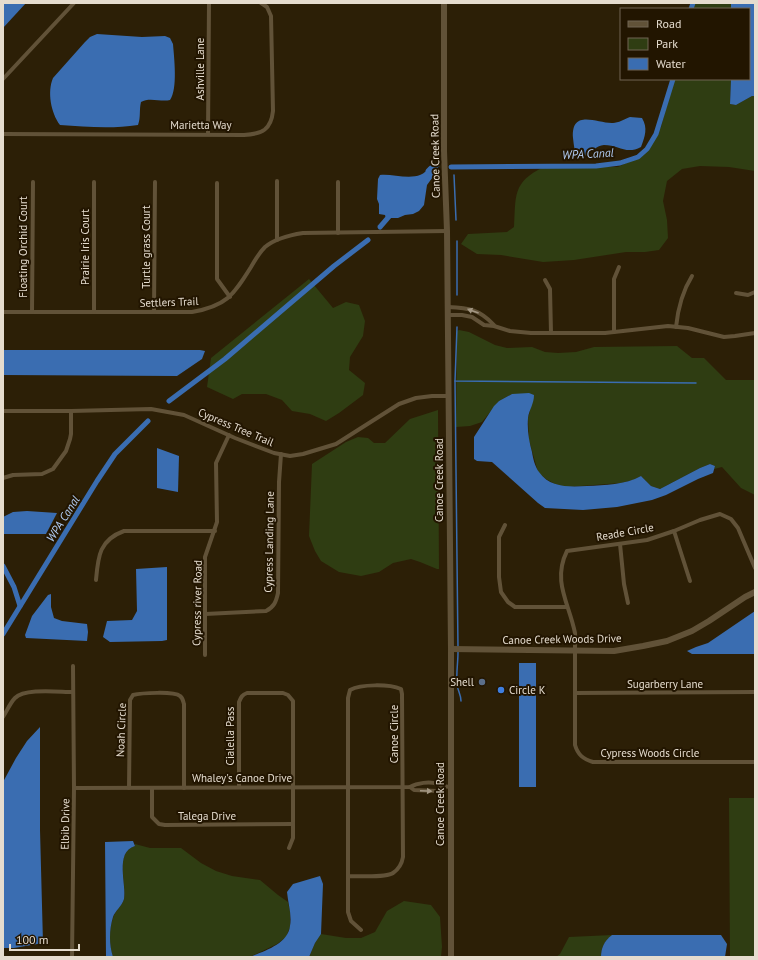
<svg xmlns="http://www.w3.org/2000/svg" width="758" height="960" font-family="'PT Sans',sans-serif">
<rect width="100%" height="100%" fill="#2c1f06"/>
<g fill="#2f3d12">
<polygon points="694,3 731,3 731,9 692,9"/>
<path d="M 674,79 L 731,79 L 730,104 L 736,105 L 752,96 L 755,96 L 755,171 L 729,167 L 700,166 L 682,169 L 667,181 L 663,201 L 667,220 L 668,238 L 659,250 L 645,252 L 626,252 L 574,260 L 543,262 L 501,255 L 477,254 L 461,244 L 468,234 L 507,232 L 514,227 C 516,196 512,182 544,167 L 618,167 L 643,155 L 661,127 Z"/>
<polygon points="309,279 333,308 346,302 359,305 365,321 363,336 350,357 349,370 365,383 363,395 339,413 326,421 310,414 292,411 282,400 266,394 242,394 233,399 207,387 211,358"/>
<polygon points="459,330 469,332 495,345 507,348 532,347 545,352 558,353 576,352 594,347 677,346 692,358 704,358 726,380 755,380 755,495 741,488 722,467 714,469 715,466 710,464 700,468 660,489 651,486 641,476 633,480 621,483 567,487 555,484 546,479 538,472 529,440 528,418 530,411 512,394 499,401 482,422 470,426 456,427 457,331"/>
<polygon points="438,410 439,569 437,569 420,562 411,559 393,563 379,572 361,576 339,572 321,561 315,551 309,536 312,464 346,442 358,437 368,438 374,443 385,443 410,419"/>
<polygon points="729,798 755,798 755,957 730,957"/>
<path d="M 135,844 L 150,848 L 181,848 L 201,863 L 216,871 L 232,876 L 260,880 L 278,895 L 288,902 L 290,912 L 290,927 L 286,937 L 277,944 L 250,957 L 113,957 C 109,945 109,930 113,918 C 115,911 122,906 124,899 C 127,885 114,852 135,846 Z"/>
<polygon points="404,901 431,905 440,917 442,947 441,957 309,957 315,943 321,934 346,938 361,938 375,932 387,911"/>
<path d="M 612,935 C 604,941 601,948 601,957 L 556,957 L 560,954 L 569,937 Z"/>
</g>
<g fill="#3a6db1">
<polygon points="3,3 26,3 3,28"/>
<polygon points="731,3 755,3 755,96 752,96 736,105 730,104 731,79 749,79 749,9 731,9"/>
<path d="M 97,34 L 142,37 L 165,36 L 170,38 L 173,44 C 174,57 178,89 170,100 C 161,102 149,97 141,102 C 139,110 141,117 138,125 C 113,129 86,127 60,125 C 51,113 47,92 53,78 L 85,42 L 90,37 Z"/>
<path d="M 630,117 L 642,118 C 648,128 645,136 641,147 C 626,155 619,145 604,145 C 596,146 594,150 588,154 C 585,156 582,157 579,158 C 574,151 574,146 573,138 C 571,108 598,124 613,123 C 618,123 625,119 630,117 Z"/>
<path d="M 429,167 L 438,167 L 435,174 L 427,185 L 424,205 L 419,211 L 413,214 L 405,215 L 398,218 L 386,218 L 385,215 L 379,214 L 379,204 L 377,199 L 378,179 L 380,175 C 394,173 420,184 429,167 Z"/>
<polygon points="3,350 200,350 205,351 202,359 177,376 3,375"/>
<path d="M 529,393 L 534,395 C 534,404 529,410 528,418 C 527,430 529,441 532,452 C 533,458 535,467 539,472 C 550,488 570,487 587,486 C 605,485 625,485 641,476 L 651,486 L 660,489 L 700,468 L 710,464 L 715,466 L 713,473 L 698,479 L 666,495 L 652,500 L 617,507 L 583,510 L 545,508 L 538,503 L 492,462 L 477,461 L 474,459 L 474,437 L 494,406 L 499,401 L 512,394 Z"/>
<polygon points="157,448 179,456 178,492 157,488"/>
<polygon points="27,511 57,513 46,534 3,534 3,517 13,512"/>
<polygon points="167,567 167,640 162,641 110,642 103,637 107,621 132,620 137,611 136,569"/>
<polygon points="51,594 51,607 54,618 62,621 87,624 88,632 87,641 26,638 25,635 32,616 48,595"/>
<polygon points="755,611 755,654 692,654 687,651 696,647 708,643"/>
<rect x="519" y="663" width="17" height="124"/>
<polygon points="40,727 40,830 43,943 14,948 3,948 3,782 16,758 27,741"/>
<path d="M 133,841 L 135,846 C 114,852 127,885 124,899 C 122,906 115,911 113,917 C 109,930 109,945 113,957 L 106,957 L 105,842 Z"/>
<path d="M 320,876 L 323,884 L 321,934 L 315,943 L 309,957 L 250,957 C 264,951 288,944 290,926 C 292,915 288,903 287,892 L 293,884 Z"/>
<path d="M 612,935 L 721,935 L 727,944 L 725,957 L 601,957 C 601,948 604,941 612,935 Z"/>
</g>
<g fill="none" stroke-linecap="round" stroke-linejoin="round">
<g stroke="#3a6db1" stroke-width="1.5">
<polyline points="454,175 456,220"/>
<polyline points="457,241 457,295"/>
<polyline points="457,327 455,381 696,383"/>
<polyline points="455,381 458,648"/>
<path d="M 458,652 C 458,663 456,674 457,685 C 458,691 461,695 461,701"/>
</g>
<g stroke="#3a6db1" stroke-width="5">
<polyline points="691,9 693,3"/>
<polyline points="451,167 596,166 620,163 638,157 647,149 656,134 673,79"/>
<polyline points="428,171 431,168 437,165"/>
<polyline points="380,227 392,213"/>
<polyline points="169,401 225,359 334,266 368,240"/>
<polyline points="3,566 14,587 20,606"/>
<polyline points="3,634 97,481 115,454 148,421"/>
</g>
<g stroke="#615238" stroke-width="4">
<polyline points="3,79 74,3"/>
<path d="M 3,134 L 244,135 C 262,134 271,130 273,111 L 271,16 L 267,7 L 261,3"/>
<polyline points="208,134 209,3"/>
<polyline points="217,183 217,279 230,297"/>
<polyline points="338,233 338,182"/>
<polyline points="277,240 277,181"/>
<polyline points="545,280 550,289 551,333"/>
<polyline points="736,293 748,295 755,292"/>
<path d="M 448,307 C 469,308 479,309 494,325"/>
<path d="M 3,312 L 192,312 C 226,306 233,296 251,267 C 255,260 259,253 265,247 C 276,238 290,235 303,233 L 447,231"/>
<polyline points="32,312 33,182"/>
<polyline points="94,312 94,182"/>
<polyline points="154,312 155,182"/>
<polyline points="448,315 462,315 472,317 484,325 494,326 510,331 531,333 605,333 668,326 688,328 724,337 735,336 755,333"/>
<path d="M 676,327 C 678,308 682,292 692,276"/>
<polyline points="614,332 614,279 619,267"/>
<polyline points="3,411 71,411 151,409 184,415 235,438 274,453 290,456 303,454 336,444 399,404 416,398 432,396 449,396"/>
<polyline points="3,478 13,475 42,474 53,469 66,451 70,439 71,434 71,411"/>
<polyline points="505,525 499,537 499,577 501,592 508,602 515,607 567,607"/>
<polyline points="674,531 690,581"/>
<polyline points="620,544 624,584 628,603"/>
<path d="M 755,568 L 738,528 L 731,519 L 720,514 L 700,520 L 674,531 L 647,540 L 567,551 C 552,581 569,603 575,633 L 575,745 C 578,755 583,759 593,762 L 755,762"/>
<path d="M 96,580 C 98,557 99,540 124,531 L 215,531"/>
<path d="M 205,614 L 266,611 C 274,607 276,602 278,593 L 279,482 L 281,454"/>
<polyline points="205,655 205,557 217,522 216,463 229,435"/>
<polyline points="575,693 755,692"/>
<path d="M 3,717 C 7,711 10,703 15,698 C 25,688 58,692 73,692"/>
<path d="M 239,787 L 239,702 C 241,697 242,695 247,693 L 283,693 L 288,695 L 293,701 L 293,838 L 289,848"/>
<polyline points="410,787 414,790 437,791 442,787"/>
<path d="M 74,788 L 410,787 C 417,783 430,781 437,784 C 442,786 444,787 450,787"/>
<path d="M 129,788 L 130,700 L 133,695 C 141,693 174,691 180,696 C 183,698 183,701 184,704 L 184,788"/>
<polyline points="152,788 152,817 159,824 165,825 293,824"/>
<path d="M 348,876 C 359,876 386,878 393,873 C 399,869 402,863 403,857 L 402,694 L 401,689 C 389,684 361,684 350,690 L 348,698 L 348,912 L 351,921 L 361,930"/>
<polyline points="72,957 74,788 73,666"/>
</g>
<g stroke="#615238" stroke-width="6">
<polyline points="444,3 444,151 447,231 451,649 451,957"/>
<polyline points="451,649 614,651 643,646 667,641 692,631 709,621 745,597 755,592"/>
</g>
</g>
<defs><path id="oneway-solid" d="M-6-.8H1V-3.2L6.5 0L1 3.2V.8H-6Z"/></defs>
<g fill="#a39783">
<use href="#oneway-solid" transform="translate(473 311) rotate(-160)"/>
<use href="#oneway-solid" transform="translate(426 791) rotate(2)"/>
</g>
<circle fill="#5c6f8a" stroke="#221500" stroke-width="1.5" cx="482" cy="682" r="4"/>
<circle fill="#3f7fe0" stroke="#221500" stroke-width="1.5" cx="501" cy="690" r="4"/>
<g text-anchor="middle" stroke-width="4" stroke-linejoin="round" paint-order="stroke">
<g font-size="11" fill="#e5dcce" stroke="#221500">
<text transform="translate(200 69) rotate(-90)" y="4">Ashville Lane</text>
<text x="201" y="129">Marietta Way</text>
<text transform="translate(435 156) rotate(-91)" y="4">Canoe Creek Road</text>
<text transform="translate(23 247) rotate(-90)" y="4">Floating Orchid Court</text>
<text transform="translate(85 247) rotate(-90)" y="4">Prairie Iris Court</text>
<text transform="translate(146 247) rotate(-90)" y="4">Turtle grass Court</text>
<text transform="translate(169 302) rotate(-2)" y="4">Settlers Trail</text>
<text transform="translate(236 427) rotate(23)" y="4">Cypress Tree Trail</text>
<text transform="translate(439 480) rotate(-90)" y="4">Canoe Creek Road</text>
<text transform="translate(625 532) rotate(-10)" y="4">Reade Circle</text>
<text transform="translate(269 542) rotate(-89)" y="4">Cypress Landing Lane</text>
<text transform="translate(197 603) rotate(-89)" y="4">Cypress river Road</text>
<text transform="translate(562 639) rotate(-1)" y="4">Canoe Creek Woods Drive</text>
<text x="665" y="688">Sugarberry Lane</text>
<text transform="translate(121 730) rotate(-88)" y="4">Noah Circle</text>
<text transform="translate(394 734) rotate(-90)" y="4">Canoe Circle</text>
<text transform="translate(230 736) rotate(-90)" y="4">Cialella Pass</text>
<text x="650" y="757">Cypress Woods Circle</text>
<text x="242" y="782">Whaley's Canoe Drive</text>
<text transform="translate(440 804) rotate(-90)" y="4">Canoe Creek Road</text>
<text x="207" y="820">Talega Drive</text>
<text transform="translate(65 824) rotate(-89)" y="4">Elbib Drive</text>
</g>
<g font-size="11" fill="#e5dcce" stroke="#221500" text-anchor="end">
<text x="474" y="686">Shell</text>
<text x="509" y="694" text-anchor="start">Circle K</text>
</g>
<g font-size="12" font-style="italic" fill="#afcaf0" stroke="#221500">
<text transform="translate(588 154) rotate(-3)" y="4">WPA Canal</text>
<text transform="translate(63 519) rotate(-58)" y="4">WPA Canal</text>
</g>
</g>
<rect width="758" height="960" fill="none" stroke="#e5dcce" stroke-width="8"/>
<rect x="620" y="8" width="130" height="72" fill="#221500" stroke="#706552"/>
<rect x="628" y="21" width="20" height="6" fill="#615238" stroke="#706552"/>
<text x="656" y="28" font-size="12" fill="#e5dcce">Road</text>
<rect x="628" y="38" width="20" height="12" fill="#2f3d12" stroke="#706552"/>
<text x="656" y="48" font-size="12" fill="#e5dcce">Park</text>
<rect x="628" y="58" width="20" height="12" fill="#3a6db1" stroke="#706552"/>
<text x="656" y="68" font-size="12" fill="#e5dcce">Water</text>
<path d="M10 944v6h69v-6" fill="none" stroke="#e5dcce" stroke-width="2"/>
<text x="16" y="944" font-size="12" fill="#e5dcce" stroke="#221500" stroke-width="3" paint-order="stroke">100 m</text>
</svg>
